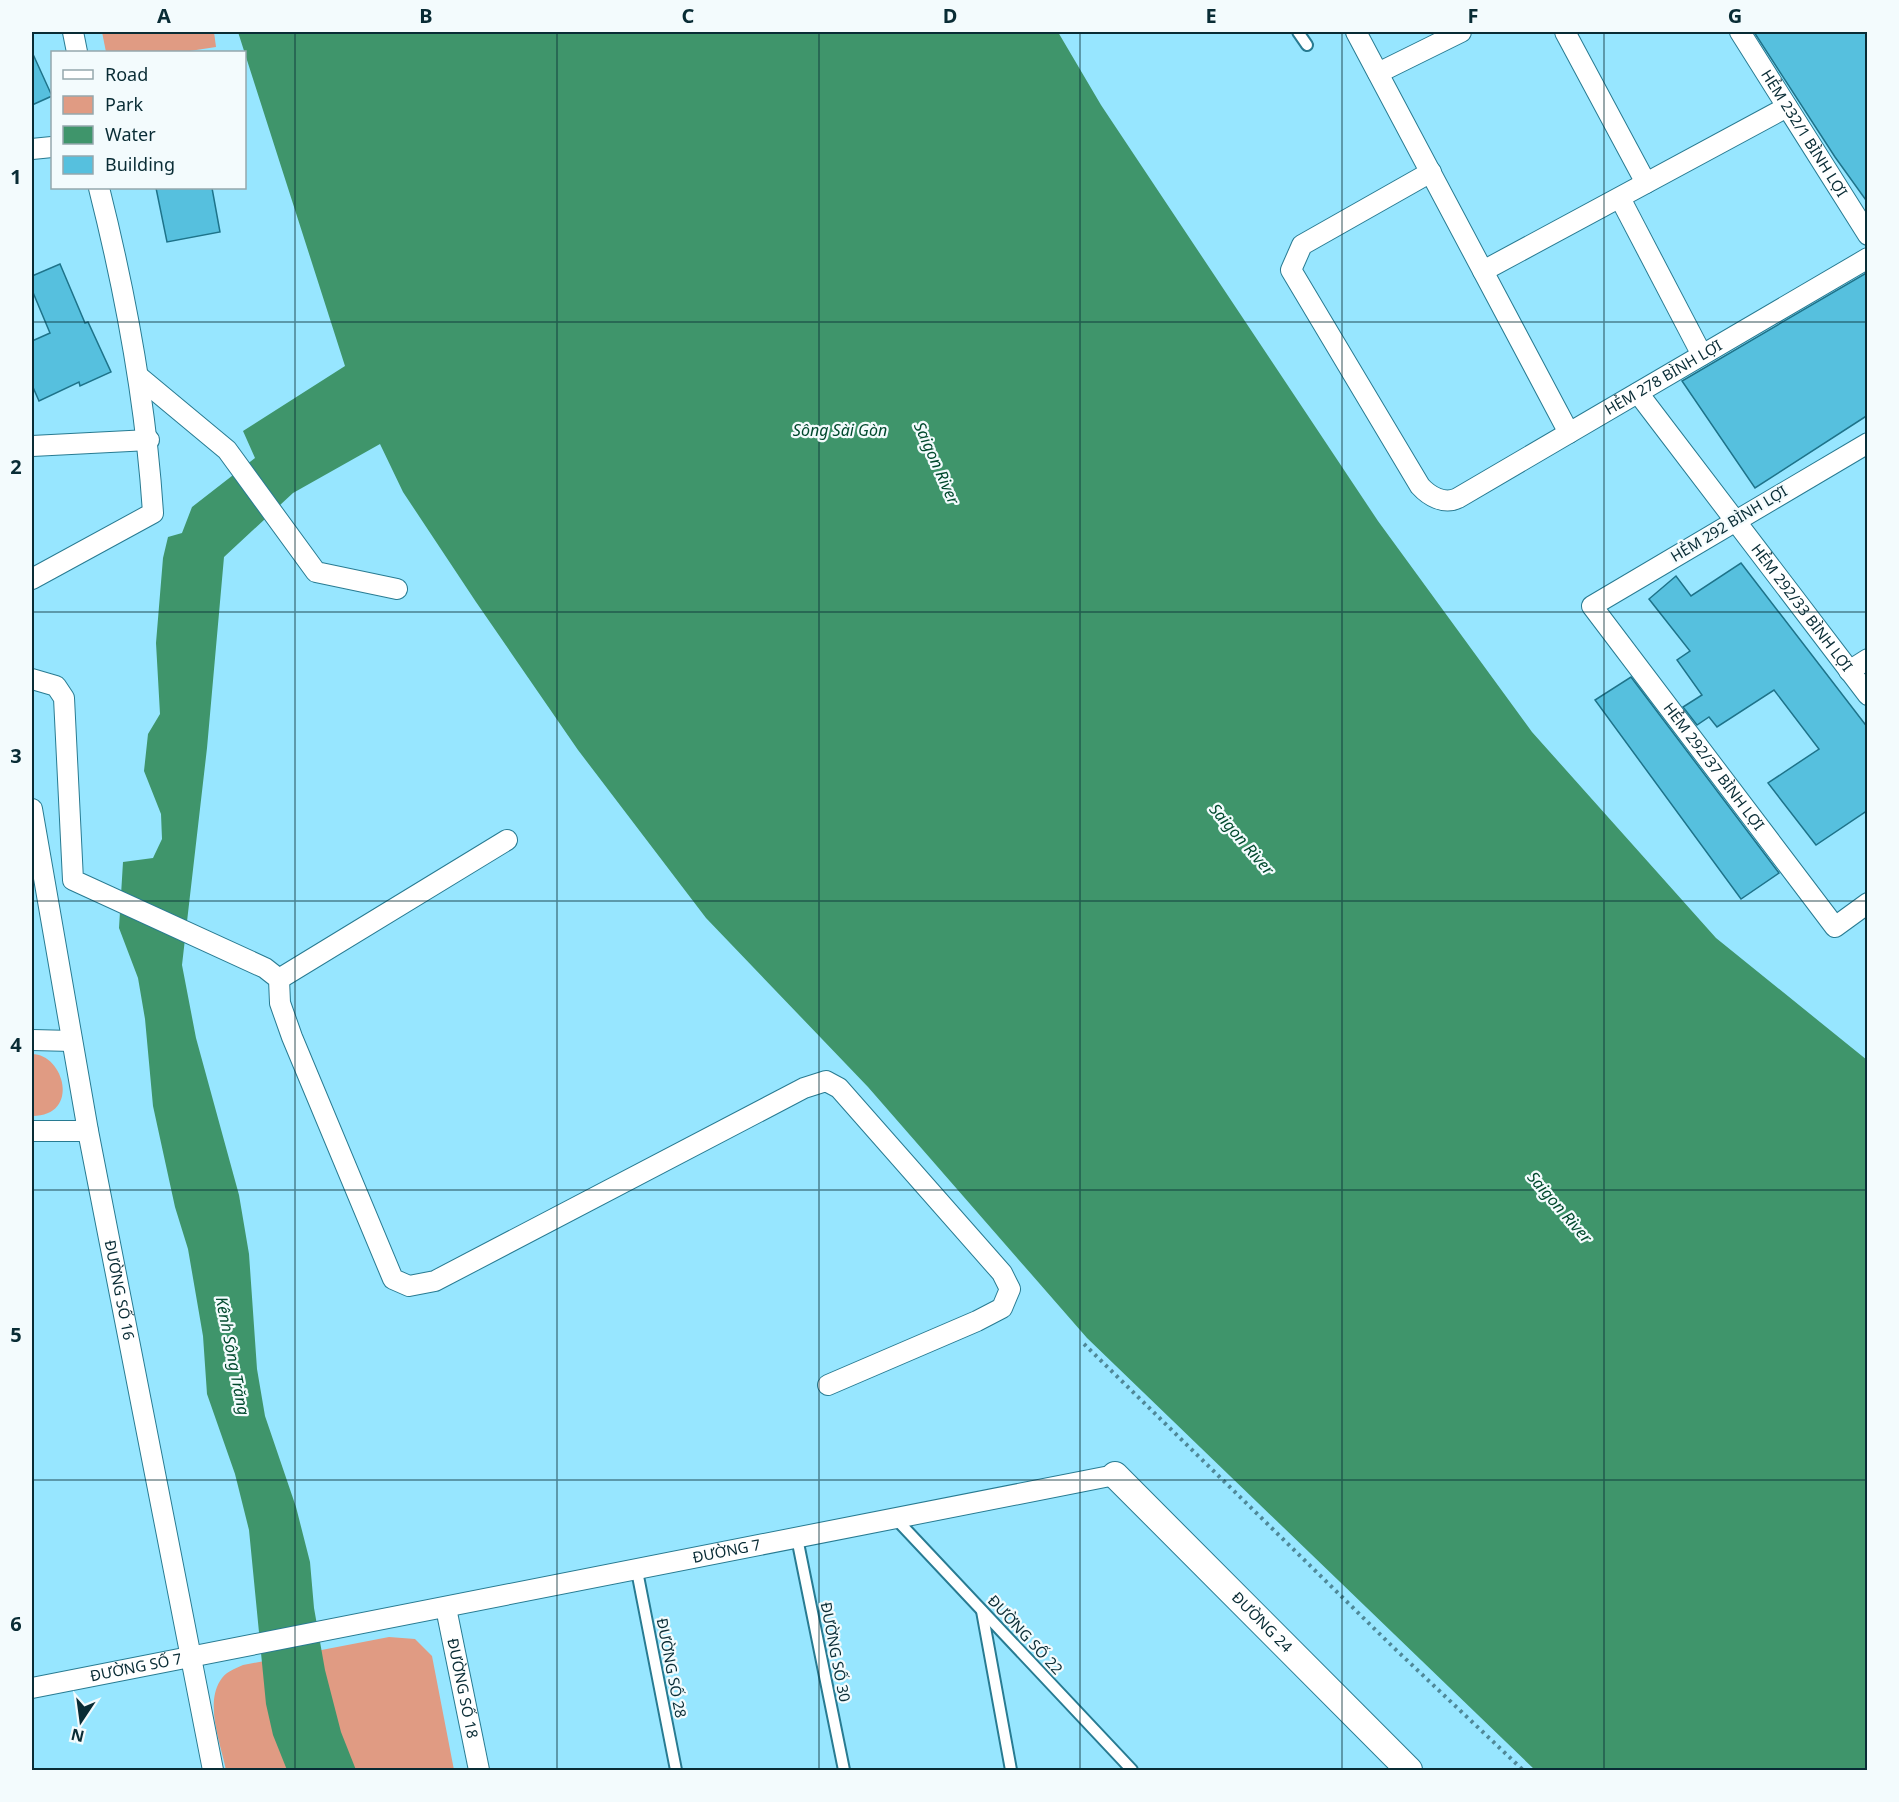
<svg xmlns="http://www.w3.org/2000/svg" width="1899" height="1802" font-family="'Noto Sans',sans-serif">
<rect width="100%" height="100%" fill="#97e6ff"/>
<g fill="#e09b83">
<polygon points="102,32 214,32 216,47 183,52 106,52"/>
<path d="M 32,1054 C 64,1054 81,1116 32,1116 Z"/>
<path d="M 389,1637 L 415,1639 L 432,1656 L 454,1770 L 226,1770 C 221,1745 205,1705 220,1681 C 225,1672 234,1669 243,1665 Z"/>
</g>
<polygon fill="#3f956b" points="238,32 1058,32 1101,105 1378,521 1532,732 1716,938 1867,1060 1867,1770 1535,1770 1087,1338 868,1087 706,918 578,750 476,602 403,492 380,444 293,493 224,557 207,748 182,965 196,1038 239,1195 249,1254 257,1369 265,1416 296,1507 310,1562 314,1608 325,1670 341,1732 356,1770 287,1770 273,1735 266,1704 249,1530 235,1474 207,1394 203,1336 188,1249 175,1207 153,1106 145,1019 138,978 119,928 123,862 153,858 162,839 161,814 144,771 148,734 160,714 156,643 163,558 168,537 182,533 192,507 255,458 243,431 345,366"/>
<g fill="#56c0de" stroke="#1e738a" stroke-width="1.5">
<polygon points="1754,32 1868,32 1868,203 1835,157"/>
<polygon points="32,52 52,96 32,105"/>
<polygon points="156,188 212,188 220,232 167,242"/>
<polygon points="60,264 85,323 88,322 111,372 80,386 79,382 39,401 32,385 32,341 50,333 32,290 32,276"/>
<polygon points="1868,272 1868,415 1755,488 1682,381"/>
<polygon points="1741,563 1868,728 1868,810 1816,845 1768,783 1819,749 1774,690 1717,727 1709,717 1697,725 1683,707 1702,695 1677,660 1690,651 1649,599 1676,576 1691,596"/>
<polygon points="1631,677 1779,873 1741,899 1595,700"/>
</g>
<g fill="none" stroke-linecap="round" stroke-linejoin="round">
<g stroke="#287b92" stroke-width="14">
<g id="service">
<polyline points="1298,32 1307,45"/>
<polyline points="896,1519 1132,1770"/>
<polyline points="797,1538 844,1770"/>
<polyline points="637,1571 676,1770"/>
<polyline points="982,1611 1011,1770"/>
</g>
</g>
<g stroke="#287b92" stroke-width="22">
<g id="minor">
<polyline points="73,32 77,52"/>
<polyline points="1356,32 1569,433"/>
<polyline points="1565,32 1646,183"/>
<path id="s1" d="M 1740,32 L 1868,235"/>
<polyline points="1378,73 1461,32"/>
<polyline points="32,149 52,147"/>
<path id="s2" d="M 1431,172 L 1302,245 L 1291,270 L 1420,486 C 1429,496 1444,505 1458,498 L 1868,258"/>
<polyline points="1620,198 1702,355"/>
<polyline points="1483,271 1787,107"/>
<polyline points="138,376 227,450 316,572 397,589"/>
<path id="s3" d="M 1638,393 L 1868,695"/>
<path id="s4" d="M 1868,443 L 1592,606 L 1835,927 L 1868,903"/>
<polyline points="32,446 149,440"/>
<path d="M 32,579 L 153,513 C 146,403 126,295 99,188"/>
<polyline points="1849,671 1868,659"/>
<polyline points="32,679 56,686 64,698 73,880 265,968 279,979 280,1003 292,1037 393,1279 409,1286 435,1281 804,1088 826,1081 839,1088 1002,1273 1010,1289 1002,1308 977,1321 828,1385"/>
<path id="s5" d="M 32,809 L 88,1131 L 213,1770"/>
<polyline points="279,979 507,840"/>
<polyline points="32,1040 72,1041"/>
<polyline points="32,1131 88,1131"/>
<path id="s6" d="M 446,1608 L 479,1770"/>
<path id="s7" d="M 32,1688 L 1115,1475"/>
</g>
</g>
<g stroke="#287b92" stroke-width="28">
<g id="tertiary">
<path id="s8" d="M 1115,1475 L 1409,1770"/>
</g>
</g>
<polyline stroke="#4f8898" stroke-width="4" stroke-dasharray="3 4.5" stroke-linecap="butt" points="1084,1344 1393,1647 1523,1770"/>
<use href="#service" stroke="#fff" stroke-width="10"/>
<use href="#minor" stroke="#fff" stroke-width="20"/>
<use href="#tertiary" stroke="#fff" stroke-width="26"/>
</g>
<path fill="none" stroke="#092c35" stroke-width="1.5" stroke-opacity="0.55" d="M 295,32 L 295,1770M 557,32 L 557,1770M 819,32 L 819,1770M 1080,32 L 1080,1770M 1342,32 L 1342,1770M 1604,32 L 1604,1770M 32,322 L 1868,322M 32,612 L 1868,612M 32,901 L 1868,901M 32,1190 L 1868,1190M 32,1480 L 1868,1480"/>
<g text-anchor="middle" stroke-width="4.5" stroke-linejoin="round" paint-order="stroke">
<g font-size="15" fill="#092c35" stroke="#f3fbfd">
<text dy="5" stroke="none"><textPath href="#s1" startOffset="120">HẺM 232/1 BÌNH LỢI</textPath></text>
<text dy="5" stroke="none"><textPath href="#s2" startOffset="708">HẺM 278 BÌNH LỢI</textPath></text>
<text transform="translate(1729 524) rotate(-31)" y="5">HẺM 292 BÌNH LỢI</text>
<text dy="5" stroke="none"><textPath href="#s3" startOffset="270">HẺM 292/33 BÌNH LỢI</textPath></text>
<text dy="5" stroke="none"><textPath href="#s4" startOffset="522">HẺM 292/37 BÌNH LỢI</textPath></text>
<text dy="5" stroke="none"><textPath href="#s5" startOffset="489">ĐƯỜNG SỐ 16</textPath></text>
<text dy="5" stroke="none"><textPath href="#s7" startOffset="708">ĐƯỜNG 7</textPath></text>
<text dy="5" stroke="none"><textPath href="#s8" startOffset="208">ĐƯỜNG 24</textPath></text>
<text transform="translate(1025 1635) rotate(47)" y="5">ĐƯỜNG SỐ 22</text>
<text transform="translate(835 1652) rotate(79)" y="5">ĐƯỜNG SỐ 30</text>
<text dy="5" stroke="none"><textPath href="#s7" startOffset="106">ĐƯỜNG SỐ 7</textPath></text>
<text transform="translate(671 1668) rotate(79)" y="5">ĐƯỜNG SỐ 28</text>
<text dy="5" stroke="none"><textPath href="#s6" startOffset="82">ĐƯỜNG SỐ 18</textPath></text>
</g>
<g font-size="16" font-style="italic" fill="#00492d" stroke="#f3fbfd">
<text x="840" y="436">Sông Sài Gòn</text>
<text transform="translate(937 463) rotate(66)" y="6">Saigon River</text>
<text transform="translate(1242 839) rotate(49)" y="6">Saigon River</text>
<text transform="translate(1560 1207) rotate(49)" y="6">Saigon River</text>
<text transform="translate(233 1356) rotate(79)" y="6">Kênh Sông Trăng</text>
</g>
</g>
<rect width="1899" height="1802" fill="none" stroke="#f3fbfd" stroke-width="66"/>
<rect x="51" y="51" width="195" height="138" fill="#f3fbfd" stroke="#95a8ad" stroke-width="1.5"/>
<rect x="63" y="70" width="30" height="9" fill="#ffffff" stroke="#95a8ad" stroke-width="1.5"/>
<text x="105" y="81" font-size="18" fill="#092c35">Road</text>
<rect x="63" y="96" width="30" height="18" fill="#e09b83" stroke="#95a8ad" stroke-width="1.5"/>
<text x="105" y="111" font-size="18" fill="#092c35">Park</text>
<rect x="63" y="126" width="30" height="18" fill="#3f956b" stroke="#95a8ad" stroke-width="1.5"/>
<text x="105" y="141" font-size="18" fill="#092c35">Water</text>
<rect x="63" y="156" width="30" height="18" fill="#56c0de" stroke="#95a8ad" stroke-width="1.5"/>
<text x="105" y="171" font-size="18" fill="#092c35">Building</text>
<g transform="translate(81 1721) rotate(193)" stroke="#f3fbfd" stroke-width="4.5" paint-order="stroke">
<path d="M0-4.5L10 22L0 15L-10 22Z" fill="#092c35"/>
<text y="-9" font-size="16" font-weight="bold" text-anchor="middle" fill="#092c35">N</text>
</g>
<rect x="33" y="33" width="1833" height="1736" fill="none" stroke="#092c35" stroke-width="2"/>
<g font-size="20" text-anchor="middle" font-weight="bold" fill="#092c35">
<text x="164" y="23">A</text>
<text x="426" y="23">B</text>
<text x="688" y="23">C</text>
<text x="950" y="23">D</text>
<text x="1211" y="23">E</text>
<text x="1473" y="23">F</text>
<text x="1735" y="23">G</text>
<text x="16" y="184">1</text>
<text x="16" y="474">2</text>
<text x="16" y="763">3</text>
<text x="16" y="1052">4</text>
<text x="16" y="1342">5</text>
<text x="16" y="1631">6</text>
</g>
</svg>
